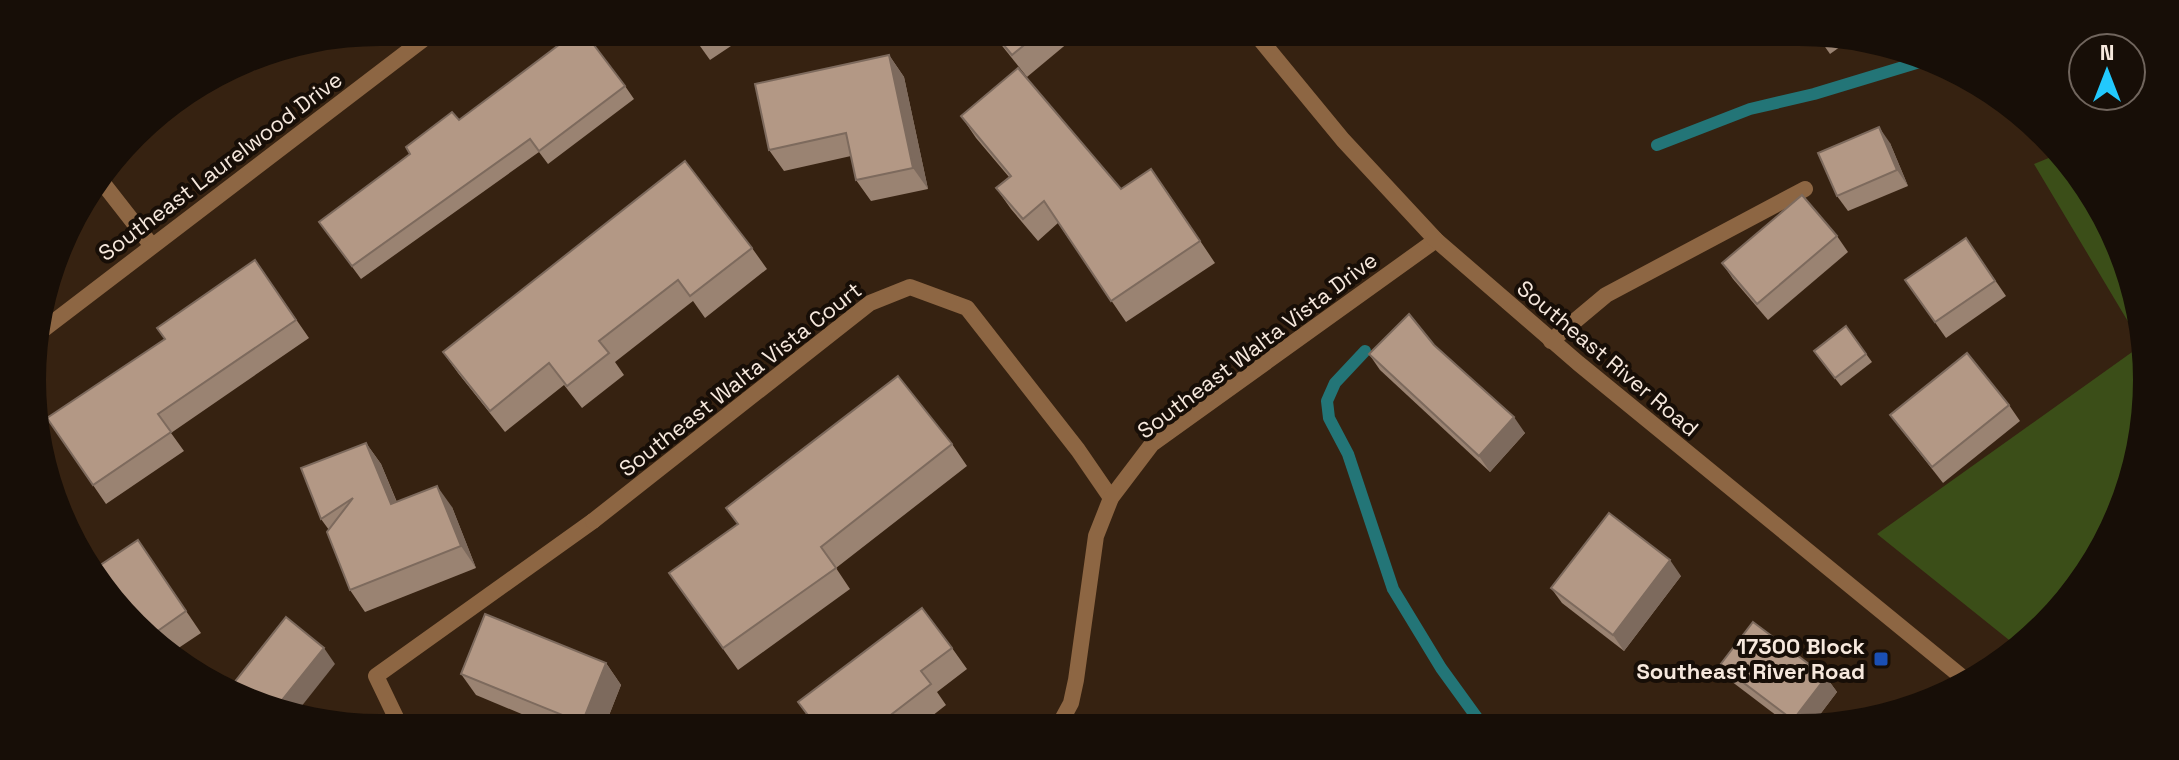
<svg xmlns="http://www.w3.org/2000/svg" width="2179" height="760" font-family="'Space Grotesk',sans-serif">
<rect width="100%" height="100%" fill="#362211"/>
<polygon fill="#3b4e18" points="2056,155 2100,206 2144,334 2135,470 2100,554 2029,641 2019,648 1877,534 2142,345 2034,164"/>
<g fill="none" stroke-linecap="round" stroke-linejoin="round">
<g stroke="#237577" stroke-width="12">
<polyline points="1657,145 1750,109 1814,94 1923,61"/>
<polyline points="1365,351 1335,383 1327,401 1329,418 1348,454 1393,589 1441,668 1483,726"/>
</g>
<g stroke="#8d6643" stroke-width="16">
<polyline points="102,182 152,246"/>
<polyline points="1551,341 1606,295 1805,189"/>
<polyline points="401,728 376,676 593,521"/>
</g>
<g stroke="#8d6643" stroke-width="16">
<polyline points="35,336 433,32"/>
<polyline points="593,521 870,303 910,287 967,308 1078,450 1111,498"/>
<polyline points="1058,727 1071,703 1076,680 1096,536 1111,498 1152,444 1436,240"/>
</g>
<polyline stroke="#8d6643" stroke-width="16" points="1254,32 1343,140 1436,240 1578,363 1968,682"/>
</g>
<g fill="#9a8372">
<polygon points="690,32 752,32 710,60"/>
<polygon points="991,32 1081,32 1027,77"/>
<polygon points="1474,32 1487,32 1479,39"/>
<polygon points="1816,34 1851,39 1830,54"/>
<polygon points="889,55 904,77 928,189 871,201 856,180 851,156 784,171 769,150"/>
<polygon points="625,86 634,99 548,164 539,152 361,279 319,222 459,120"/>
<polygon points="961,116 1121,189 1166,190 1215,263 1126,322 1058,223 1038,241 1011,209 996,188 1009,177 976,138"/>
<polygon points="1890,143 1908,186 1848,211 1837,196"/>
<polygon points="1837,236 1848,252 1768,320 1733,279 1722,263"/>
<polygon points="1966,238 2006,296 1946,338 1905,280"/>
<polygon points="752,248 767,269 705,318 693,301 615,362 624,375 582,408 564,385 505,432 458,373 443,352"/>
<polygon points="255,260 309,338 171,433 184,451 106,504 47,418 165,339"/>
<polygon points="1846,326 1872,362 1841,386 1820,359"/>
<polygon points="1434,345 1525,433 1490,472 1380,370 1369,354"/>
<polygon points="2009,405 2020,421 1943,483 1890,415"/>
<polygon points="366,443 381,464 397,502 452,507 476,568 365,612 350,590 329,530 321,519"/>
<polygon points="952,444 967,466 836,568 850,589 738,670 669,573"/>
<polygon points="138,540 201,633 171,653 91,574"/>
<polygon points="1681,576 1624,651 1562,603 1551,588"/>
<polygon points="952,648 967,669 937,692 946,705 918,727 815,727 798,702"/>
<polygon points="606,663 621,685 604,728 555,728 476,695 461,674"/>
<polygon points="1720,665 1826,677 1837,692 1812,725 1789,725 1731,681"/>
</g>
<g fill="#7d6a5d">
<polygon points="889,55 904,77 928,189 913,168"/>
<polygon points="1879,127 1890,143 1908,186 1897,170"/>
<polygon points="1514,417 1525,433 1490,472 1479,456"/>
<polygon points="366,443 381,464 406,525 391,504"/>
<polygon points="437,486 452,507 476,568 461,546"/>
<polygon points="1670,560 1681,576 1624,651 1613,635"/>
<polygon points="324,648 335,664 293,717 275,709"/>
<polygon points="606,663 621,685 604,728 585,728 582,723"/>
<polygon points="1826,677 1837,692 1812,725 1796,725 1793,720"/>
</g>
<g fill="#b39885" stroke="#7d6a5d" stroke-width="2">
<polygon points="576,32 584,32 625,86 539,151 530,139 352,266 319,222 410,154 406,147 452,112 459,120"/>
<polygon points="690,32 705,32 695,39"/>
<polygon points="993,32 1040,32 1012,55"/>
<polygon points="889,55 913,168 856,180 846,133 769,150 755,84"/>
<polygon points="1018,68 1121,189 1151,169 1200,241 1111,301 1044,201 1023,219 996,188 1011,176 961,116"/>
<polygon points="1879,127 1897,170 1837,196 1818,153"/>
<polygon points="685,161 752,248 690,296 678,280 599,341 609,353 567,386 549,363 490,411 443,352"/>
<polygon points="1802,195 1837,236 1757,304 1722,263"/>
<polygon points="1966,238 1995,281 1935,322 1905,280"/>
<polygon points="255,260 296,320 158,414 171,432 93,485 47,418 165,339 157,328"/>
<polygon points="1409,314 1434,345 1514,417 1479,456 1369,354"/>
<polygon points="1846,326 1866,354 1835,378 1814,351"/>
<polygon points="1967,353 2009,405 1932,467 1890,415"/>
<polygon points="898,376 952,444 821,547 836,568 723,648 669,573 738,524 726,508"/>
<polygon points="366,443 391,504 437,486 461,546 350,590 327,532 353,498 321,519 301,468"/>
<polygon points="1609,513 1670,560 1613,635 1551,588"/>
<polygon points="138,540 186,611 152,635 90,572"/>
<polygon points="922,608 952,648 921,671 931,684 875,727 817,727 798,702"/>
<polygon points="485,614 606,663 582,723 461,674"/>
<polygon points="286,617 324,648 275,709 219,684 224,677 233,684"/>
<polygon points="1753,622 1826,677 1793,720 1720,665"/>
</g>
<rect fill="#1a4fb4" stroke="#170e07" stroke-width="3" x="1873" y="651" width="16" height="16" rx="4"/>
<g text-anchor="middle" stroke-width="8" stroke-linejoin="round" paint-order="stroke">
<g font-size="22" fill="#f6e8dd" stroke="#170e07">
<text transform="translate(220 166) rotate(-37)" y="8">Southeast Laurelwood Drive</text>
<text transform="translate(1257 345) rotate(-37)" y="8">Southeast Walta Vista Drive</text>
<text transform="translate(1608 358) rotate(40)" y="8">Southeast River Road</text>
<text transform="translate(740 379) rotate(-38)" y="8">Southeast Walta Vista Court</text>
</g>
<g font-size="22" font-weight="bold" fill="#f6e8dd" stroke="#170e07" text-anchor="end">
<text x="1865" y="654">17300 Block<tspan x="1865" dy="25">Southeast River Road</tspan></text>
</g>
</g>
<path d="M0 0H2179V760H0ZM380 46H1799A334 334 0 0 1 2133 380V380A334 334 0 0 1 1799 714H380A334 334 0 0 1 46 380V380A334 334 0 0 1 380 46Z" fill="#170e07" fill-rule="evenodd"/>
<g transform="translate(2107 72)"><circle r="38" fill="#170e07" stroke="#70655d" stroke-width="2"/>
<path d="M0-6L14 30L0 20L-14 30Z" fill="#22c9fd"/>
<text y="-12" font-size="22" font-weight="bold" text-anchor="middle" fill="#f6e8dd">N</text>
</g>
</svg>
